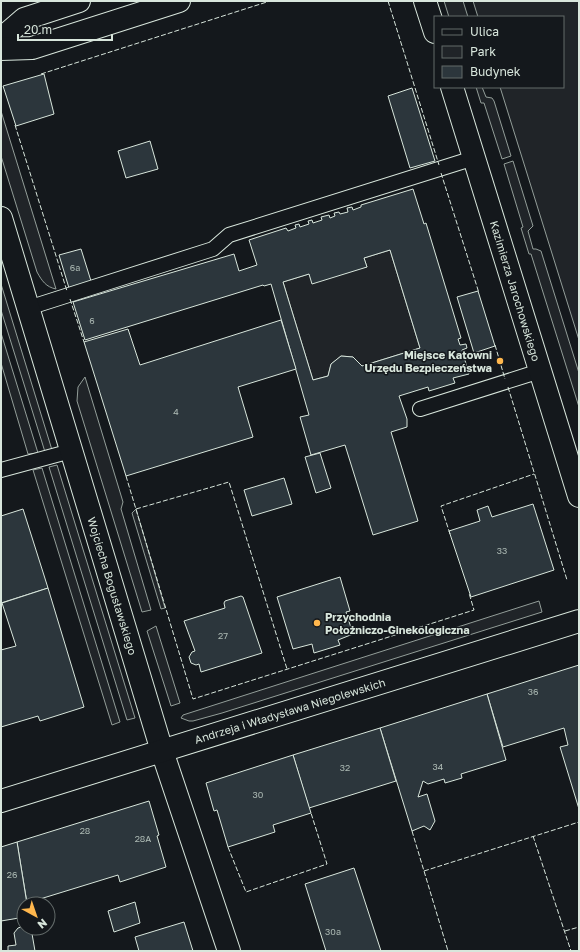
<svg xmlns="http://www.w3.org/2000/svg" width="580" height="952" font-family="'Golos Text',sans-serif">
<rect width="100%" height="100%" fill="#14181c"/>
<g fill="#202428" stroke="#939e99">
<polygon points="444,1 463,1 468,17 449,17"/>
<polygon points="473,1 579,1 579,340 500,87 563,87 563,17 478,17"/>
<polygon points="476,87 482,87 486,97 492,98 494,101 511,156 502,159 484,103 481,103"/>
<path d="M 1,111 L 56,289 C 46,287 42,281 37,272 L 1,156 Z"/>
<polygon points="513,161 533,226 528,231 533,249 536,249 541,251 579,373 579,407 531,254 529,254 521,228 523,227 504,164"/>
<polygon points="390,250 420,348 362,366 353,357 341,356 331,364 328,376 313,380 283,282 309,274 367,267 364,258"/>
<polygon points="1,284 52,450 45,452 1,310"/>
<polygon points="1,333 38,453 28,454 1,363"/>
<polygon points="85,377 123,502 121,509 151,610 142,612 77,401 78,387"/>
<polygon points="57,465 135,718 127,720 49,467"/>
<polygon points="42,468 120,722 112,725 33,470"/>
<polygon points="136,509 165,608 161,609 132,513"/>
<polygon points="539,601 542,612 222,713 193,721 189,721 181,718 183,715"/>
<polygon points="156,626 180,703 171,706 147,631"/>
</g>
<g fill="#2c363c" stroke="#d8e6dc" fill-rule="evenodd">
<polygon points="44,74 54,114 16,126 3,86"/>
<polygon points="412,88 435,161 410,168 388,96"/>
<polygon points="150,141 158,169 126,178 118,151"/>
<path d="M 413,189 L 424,224 L 426,223 L 461,338 L 458,339 L 460,345 L 466,344 L 467,348 L 462,350 L 469,374 L 453,378 L 455,383 L 429,391 L 428,387 L 399,396 L 407,419 L 407,427 L 391,432 L 418,521 L 373,535 L 345,445 L 311,455 L 300,417 L 309,415 L 271,284 L 264,286 L 263,285 L 85,340 L 73,302 L 234,254 L 239,271 L 257,265 L 249,240 L 286,228 L 288,231 L 296,228 L 295,225 L 299,224 L 300,227 L 309,224 L 308,221 L 312,220 L 313,223 L 322,220 L 321,217 L 329,215 L 330,218 L 335,216 L 334,213 L 339,212 L 340,214 L 348,212 L 347,208 L 352,207 L 353,210 L 361,207 L 361,205 ZM 390,250 L 420,348 L 362,366 L 353,357 L 341,356 L 331,364 L 328,376 L 313,380 L 283,282 L 309,274 L 312,284 L 367,267 L 364,258 Z"/>
<polygon points="81,249 91,281 69,288 59,255"/>
<polygon points="478,291 495,346 474,353 457,297"/>
<polygon points="281,320 296,369 238,387 253,437 126,476 84,342 128,329 140,365"/>
<polygon points="320,453 331,488 316,493 305,457"/>
<polygon points="284,478 292,504 252,516 244,490"/>
<polygon points="533,504 554,570 471,597 449,531 480,521 477,510 488,506 492,517"/>
<polygon points="23,509 48,588 1,603 1,516"/>
<polygon points="340,577 350,611 346,612 353,634 338,640 340,645 314,653 312,644 293,649 277,597"/>
<polygon points="48,588 84,707 40,721 38,716 1,727 1,650 16,646 2,603"/>
<polygon points="241,596 243,597 262,653 201,672 199,664 196,665 191,663 189,657 192,652 195,651 184,621 225,608 224,603 225,601"/>
<polygon points="579,665 579,809 560,747 568,745 564,728 503,747 487,694"/>
<polygon points="487,694 506,760 461,774 462,778 445,783 444,779 428,784 423,781 418,797 427,794 435,821 430,830 424,826 412,831 380,728"/>
<polygon points="380,728 396,781 309,808 293,755"/>
<polygon points="293,755 311,813 273,825 275,832 228,847 217,810 214,811 206,783"/>
<polygon points="149,801 159,835 157,836 166,867 120,882 118,875 27,903 17,842"/>
<polygon points="17,842 27,904 24,904 24,928 31,928 35,951 8,951 8,946 16,945 14,933 18,928 21,927 19,918 1,921 1,847"/>
<polygon points="354,868 381,951 326,951 305,884"/>
<polygon points="135,902 140,923 114,932 108,911"/>
<polygon points="184,922 193,951 139,951 135,937"/>
</g>
<g fill="none" stroke-linecap="round" stroke-linejoin="round">
<g stroke="#d8e6dc" stroke-width="16">
<g id="lane">
<polyline points="28,308 213,249 229,235 474,158"/>
<polyline points="420,409 540,371"/>
<polyline points="1,470 71,451"/>
</g>
</g>
<g stroke="#d8e6dc" stroke-width="24">
<g id="street">
<polyline points="425,1 435,32"/>
<polyline points="1,39 24,19 79,1"/>
<polyline points="1,49 32,48 179,1"/>
<polyline points="452,87 579,496"/>
<polyline points="1,218 162,751 229,951"/>
<polyline points="1,801 579,621"/>
</g>
</g>
<use href="#lane" stroke="#14181c" stroke-width="14"/>
<use href="#street" stroke="#14181c" stroke-width="22"/>
<g stroke="#d8e6dc" stroke-width="1" stroke-dasharray="5 2" stroke-linecap="butt">
<polyline points="388,1 439,165"/>
<polyline points="41,74 270,1"/>
<polyline points="15,125 67,291"/>
<polyline points="441,173 479,293"/>
<polyline points="70,299 84,342"/>
<polyline points="495,345 505,379"/>
<polyline points="508,387 567,580"/>
<polyline points="126,476 193,699 474,610 469,593"/>
<polyline points="136,509 229,482 287,669"/>
<polyline points="450,534 441,506 534,474"/>
<polyline points="412,831 448,951"/>
<polyline points="533,836 571,951"/>
<polyline points="228,847 246,892 327,864 311,813"/>
<polyline points="424,871 579,822"/>
<polyline points="565,931 579,927"/>
</g>
</g>
<g fill="#ffb74d" stroke="#14181c" stroke-width="1.5">
<circle cx="500" cy="361" r="4"/>
<circle cx="317" cy="623" r="4"/>
</g>
<g text-anchor="middle" stroke-width="3" stroke-linejoin="round" paint-order="stroke">
<g font-size="9" fill="#adbab4">
<text x="75" y="271">6a</text>
<text x="92" y="324">6</text>
<text x="176" y="415">4</text>
<text x="502" y="554">33</text>
<text x="223" y="639">27</text>
<text x="533" y="695">36</text>
<text x="438" y="770">34</text>
<text x="345" y="771">32</text>
<text x="258" y="798">30</text>
<text x="85" y="834">28</text>
<text x="143" y="842">28A</text>
<text x="12" y="878">26</text>
<text x="333" y="935">30a</text>
</g>
<g font-size="11" fill="#d8e6dc" stroke="#14181c">
<text transform="translate(515 291) rotate(73)" y="4">Kazimierza Jarochowskiego</text>
<text transform="translate(112 586) rotate(73)" y="4">Wojciecha Bogusławskiego</text>
<text transform="translate(290 711) rotate(-17)" y="4">Andrzeja i Władysława Niegolewskich</text>
</g>
<g font-size="11" font-weight="bold" fill="#d8e6dc" stroke="#14181c" text-anchor="end">
<text x="492" y="359">Miejsce Katowni<tspan x="492" dy="13">Urzędu Bezpieczeństwa</tspan></text>
<text x="325" y="621" text-anchor="start">Przychodnia<tspan x="325" dy="13">Położniczo-Ginekologiczna</tspan></text>
</g>
</g>
<rect width="580" height="952" fill="none" stroke="#d8e6dc" stroke-width="4"/>
<rect x="434" y="16" width="130" height="72" fill="#14181c" stroke="#626a69"/>
<rect x="442" y="29" width="20" height="6" fill="#14181c" stroke="#626a69"/>
<text x="470" y="36" font-size="12" fill="#d8e6dc">Ulica</text>
<rect x="442" y="46" width="20" height="12" fill="#202428" stroke="#626a69"/>
<text x="470" y="56" font-size="12" fill="#d8e6dc">Park</text>
<rect x="442" y="66" width="20" height="12" fill="#2c363c" stroke="#626a69"/>
<text x="470" y="76" font-size="12" fill="#d8e6dc">Budynek</text>
<g transform="translate(36 916) rotate(140)"><circle r="19" fill="#14181c" stroke="#626a69"/>
<path d="M0-3L7 15L0 10L-7 15Z" fill="#ffb74d"/>
<text y="-6" font-size="11" font-weight="bold" text-anchor="middle" fill="#d8e6dc">N</text>
</g>
<path d="M18 34v6h94v-6" fill="none" stroke="#d8e6dc" stroke-width="2"/>
<text x="24" y="34" font-size="12" fill="#d8e6dc" stroke="#14181c" stroke-width="3" paint-order="stroke">20 m</text>
</svg>
